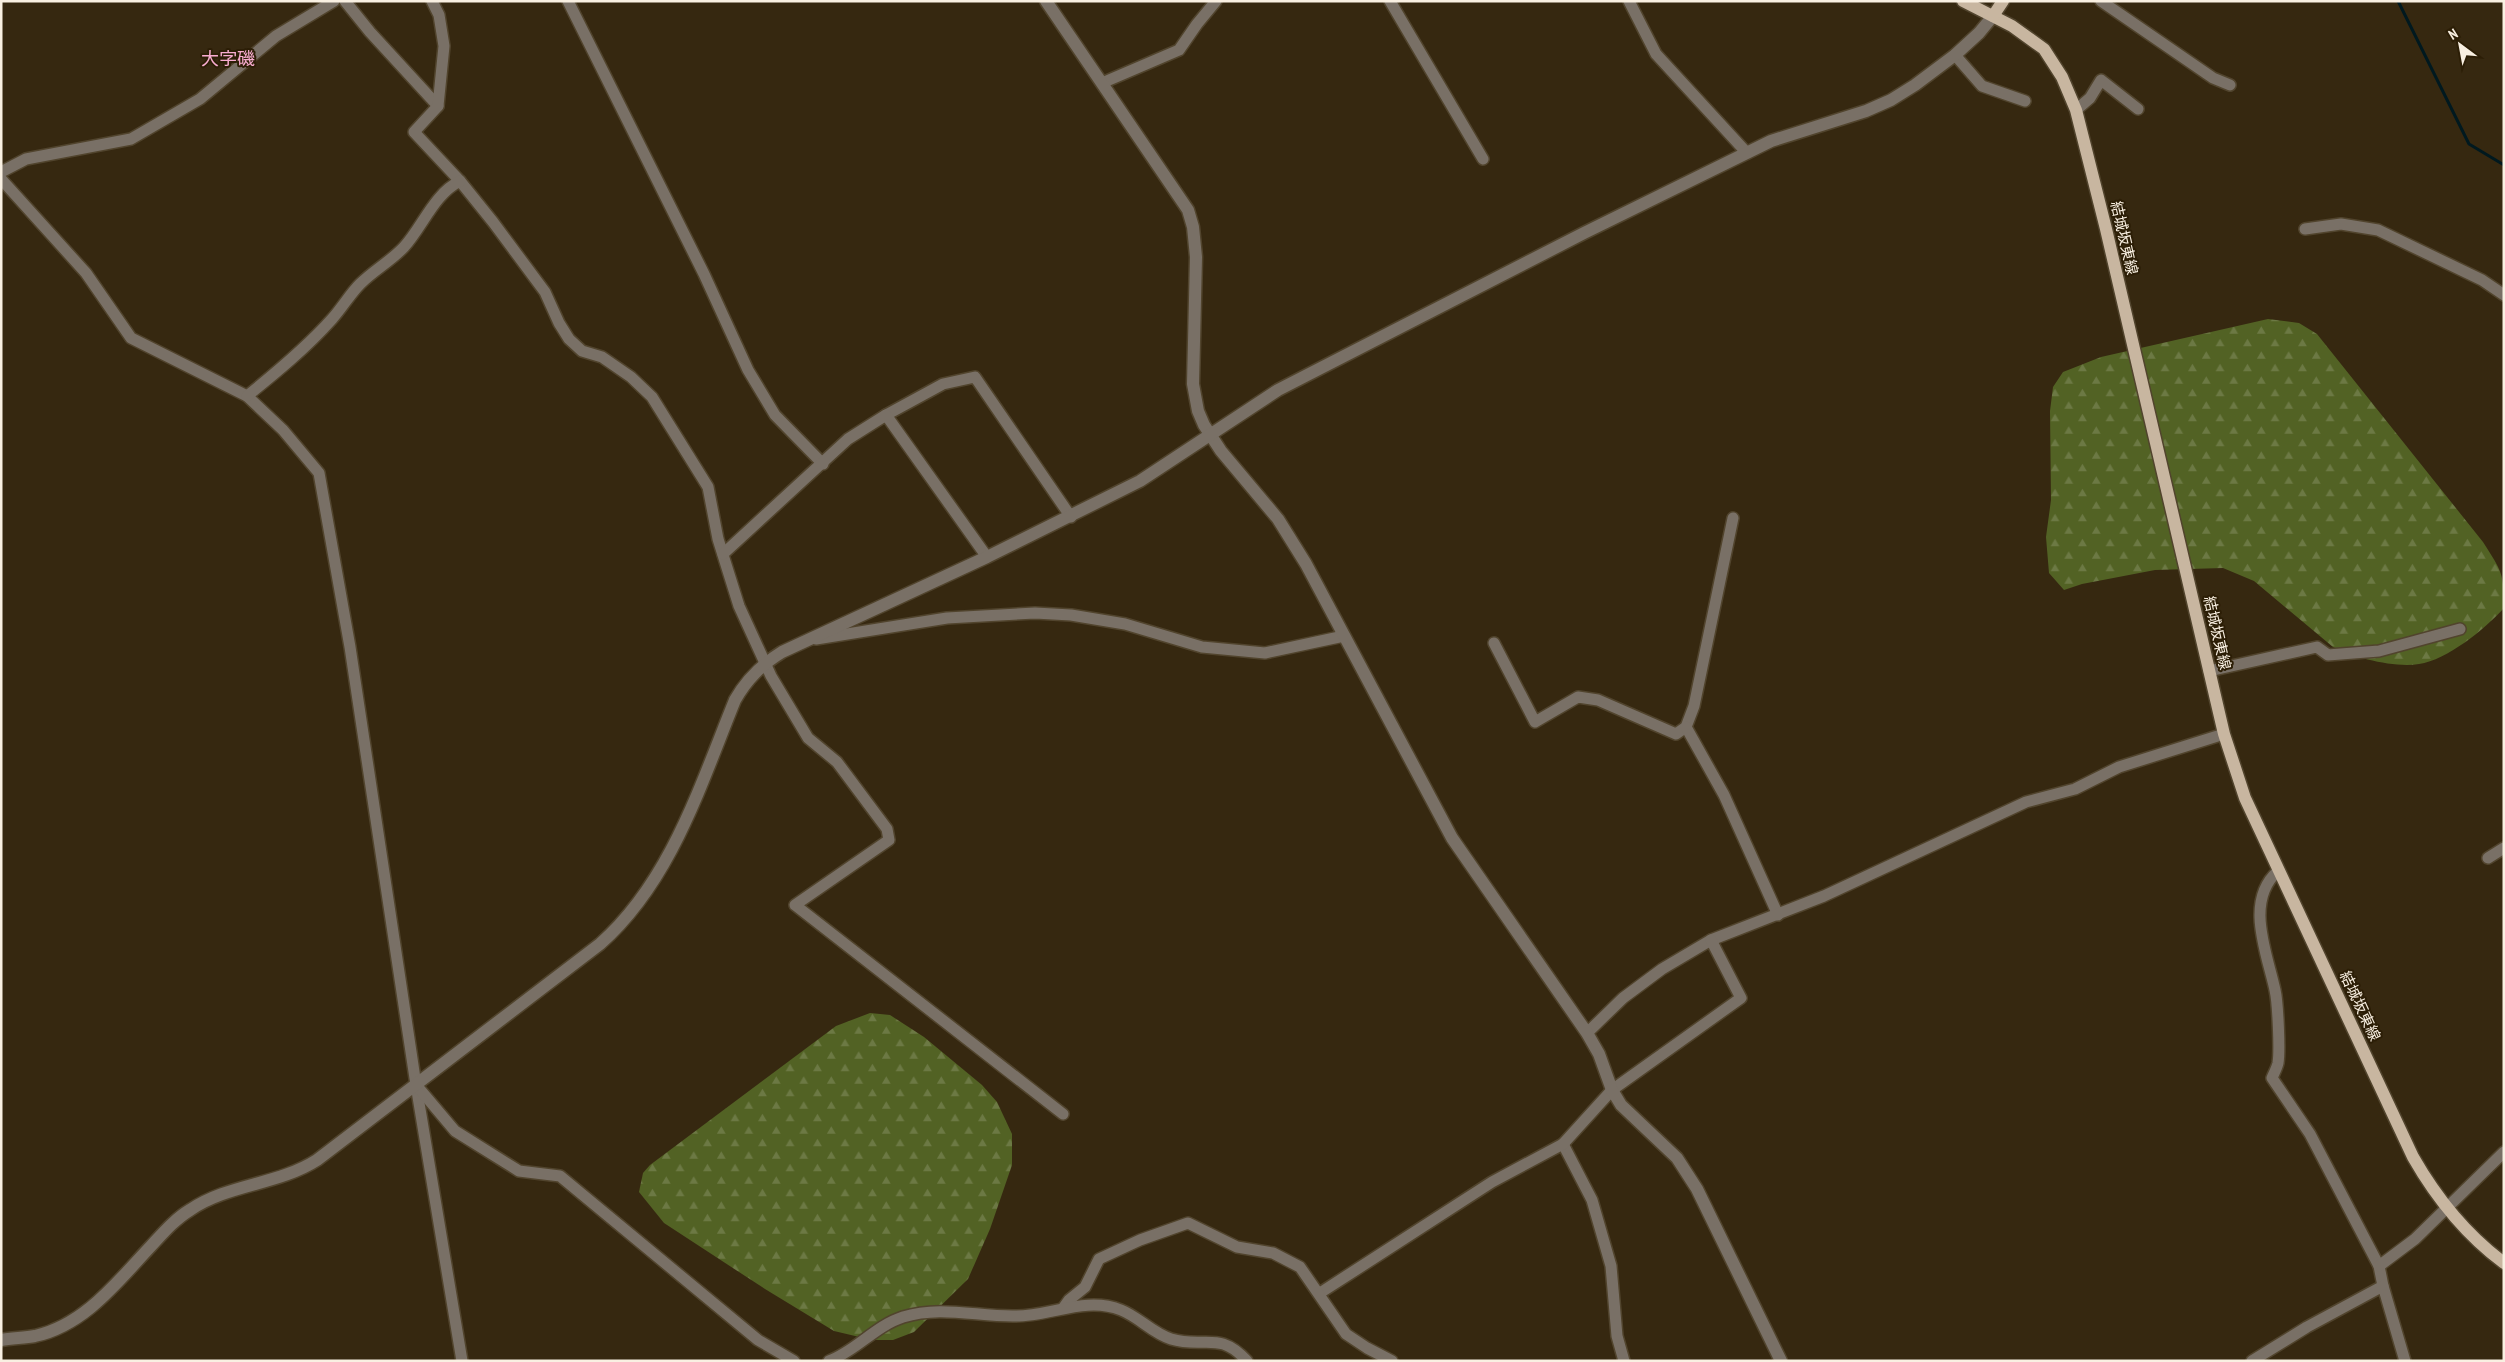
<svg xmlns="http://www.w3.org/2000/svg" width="2505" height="1362" font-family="'PT Sans Narrow','Noto Sans JP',sans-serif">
<defs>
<pattern id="forest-firs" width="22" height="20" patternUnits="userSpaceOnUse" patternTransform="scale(1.25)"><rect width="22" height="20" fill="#526224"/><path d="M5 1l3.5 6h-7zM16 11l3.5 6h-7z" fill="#6c7944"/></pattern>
</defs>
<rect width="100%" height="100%" fill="#362810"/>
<g fill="url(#forest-firs)">
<path d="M 2268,319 L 2299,323 L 2317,334 L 2483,542 C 2502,572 2504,573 2504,608 C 2485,629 2447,660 2419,664 C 2395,668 2354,658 2333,647 L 2254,581 L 2223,568 L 2155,570 L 2082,584 L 2064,590 L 2049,573 L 2046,537 L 2051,500 L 2050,411 L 2053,387 L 2063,372 L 2101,357 Z"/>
<polygon points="870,1013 890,1015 924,1037 982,1085 997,1102 1012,1134 1012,1165 990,1229 968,1279 914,1332 893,1340 872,1340 834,1331 765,1289 664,1223 639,1192 643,1173 650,1165 836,1026"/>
</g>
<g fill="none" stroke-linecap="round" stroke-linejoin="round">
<polyline stroke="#00191f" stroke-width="3" points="2398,1 2469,144 2504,165"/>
<g stroke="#51442d" stroke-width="14">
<g id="minor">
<polyline points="345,1 370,32 438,106"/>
<polyline points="432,1 439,15 444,46 438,106 414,132 460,181 493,222 545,292 559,323 569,339 582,351 602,357 631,377 652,397 708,487 718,539 739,606 771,676 808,738 837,762 887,829 889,840 795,905 1063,1114"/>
<polyline points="568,1 704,274 748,370 775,415 823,464"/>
<polyline points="1390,1 1483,159"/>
<polyline points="1629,1 1656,54 1747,153"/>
<polyline points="2101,1 2213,78 2230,85"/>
<polyline points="1955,55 1982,86 2025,101"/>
<polyline points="1102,83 1179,50 1197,24 1216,1"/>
<polyline points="2076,110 2090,98 2101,80 2138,109"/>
<polyline points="1,172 26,159 131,139 200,99 276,36 334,1"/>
<polyline points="1,179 86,273 131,338 247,396 283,430 319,473 350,647 416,1085 462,1361"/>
<polyline points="2305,229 2341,224 2378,230 2482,280 2504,295"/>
<path d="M 247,396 C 277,372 306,348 332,319 C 342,308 350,294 360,284 C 374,270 391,261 404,247 C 423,226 434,194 460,181"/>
<polyline points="886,415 943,384 975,377 1071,517"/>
<polyline points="723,554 848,439 886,415 987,557"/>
<polyline points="816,639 947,618 1035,613 1071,615 1125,624 1202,647 1265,653 1344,636"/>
<polyline points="1494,643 1535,722 1578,697 1598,700 1676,734 1686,727 1694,706 1733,518"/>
<polyline points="2209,671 2317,647 2328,655 2379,651 2460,629"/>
<polyline points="1686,727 1724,795 1778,915"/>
<polyline points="2488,858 2504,848"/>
<path d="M 2278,871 C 2244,901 2267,953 2275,990 C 2278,1003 2280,1051 2278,1063 C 2277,1068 2274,1073 2272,1078 L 2310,1134 L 2379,1266 L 2383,1286"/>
<polyline points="1587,1033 1623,998 1662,969 1711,940 1824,896 2026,802 2075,789 2119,767 2224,734"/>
<polyline points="417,1086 455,1131 519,1171 560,1176 758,1340 794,1361"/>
<polyline points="1563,1144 1592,1200 1611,1266 1617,1336 1624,1361"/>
<polyline points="2379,1266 2415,1239 2504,1152"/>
<polyline points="1320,1293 1492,1182 1563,1144 1612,1090 1741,998 1711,940"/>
<polyline points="1064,1307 1069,1300 1085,1287 1099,1259 1140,1240 1188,1223 1237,1247 1273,1253 1300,1267 1346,1334 1367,1348 1392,1361"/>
<path d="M 829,1361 C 856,1351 875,1326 903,1317 C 941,1305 978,1317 1016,1316 C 1051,1316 1086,1296 1121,1310 C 1139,1317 1152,1333 1171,1339 C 1205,1349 1219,1330 1247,1361"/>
<polyline points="2252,1361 2307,1327 2383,1286 2405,1361"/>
</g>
</g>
<g stroke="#51442d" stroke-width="15">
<g id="tertiary">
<polyline points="1046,1 1188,210 1193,227 1196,257 1193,384 1198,411 1204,425 1221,451 1278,519 1306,564 1452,838 1587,1033 1599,1054 1612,1090 1621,1105 1677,1158 1697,1189 1781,1361"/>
<path d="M 1,1340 C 12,1338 24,1338 35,1336 C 85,1325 118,1281 151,1246 C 163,1233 175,1219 190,1210 C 228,1184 278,1185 317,1160 L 600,944 C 671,881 700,786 735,700 C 747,679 761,665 782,652 L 987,557 L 1140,481 L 1278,390 L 1584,233 L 1771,141 L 1866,111 L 1891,100 L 1915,85 L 1955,55 L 1979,33 L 1993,16"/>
</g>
</g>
<g stroke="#51442d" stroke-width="15">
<g id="primary">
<path d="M 1963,1 L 2012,26 L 2044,49 L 2062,77 L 2076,110 L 2106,229 L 2224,734 L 2245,798 L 2413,1157 C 2437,1199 2465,1234 2504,1263"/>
<polyline points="1993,16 2003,1"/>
</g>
</g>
<use href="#minor" stroke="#797066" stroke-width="11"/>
<use href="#tertiary" stroke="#797066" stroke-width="12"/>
<use href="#primary" stroke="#c8b6a0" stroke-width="12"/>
</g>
<g text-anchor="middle" stroke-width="4" stroke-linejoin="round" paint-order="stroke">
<g font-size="15" fill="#f9f0e2" stroke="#2c1e06">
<text transform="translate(2124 238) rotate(77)" y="5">結城坂東線</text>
<text transform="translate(2217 633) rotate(77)" y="5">結城坂東線</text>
<text transform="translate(2360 1006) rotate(65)" y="5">結城坂東線</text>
</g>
<g font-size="18" fill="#f8acd0" stroke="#2c1e06">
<text x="228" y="65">大字磯</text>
</g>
</g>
<rect width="2505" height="1362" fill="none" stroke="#f9f0e2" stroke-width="5"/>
<g transform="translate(2460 45) rotate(328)" stroke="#2c1e06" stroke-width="4" paint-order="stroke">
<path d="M0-4L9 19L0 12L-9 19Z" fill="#f9f0e2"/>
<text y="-8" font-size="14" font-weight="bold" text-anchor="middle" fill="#f9f0e2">N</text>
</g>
</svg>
